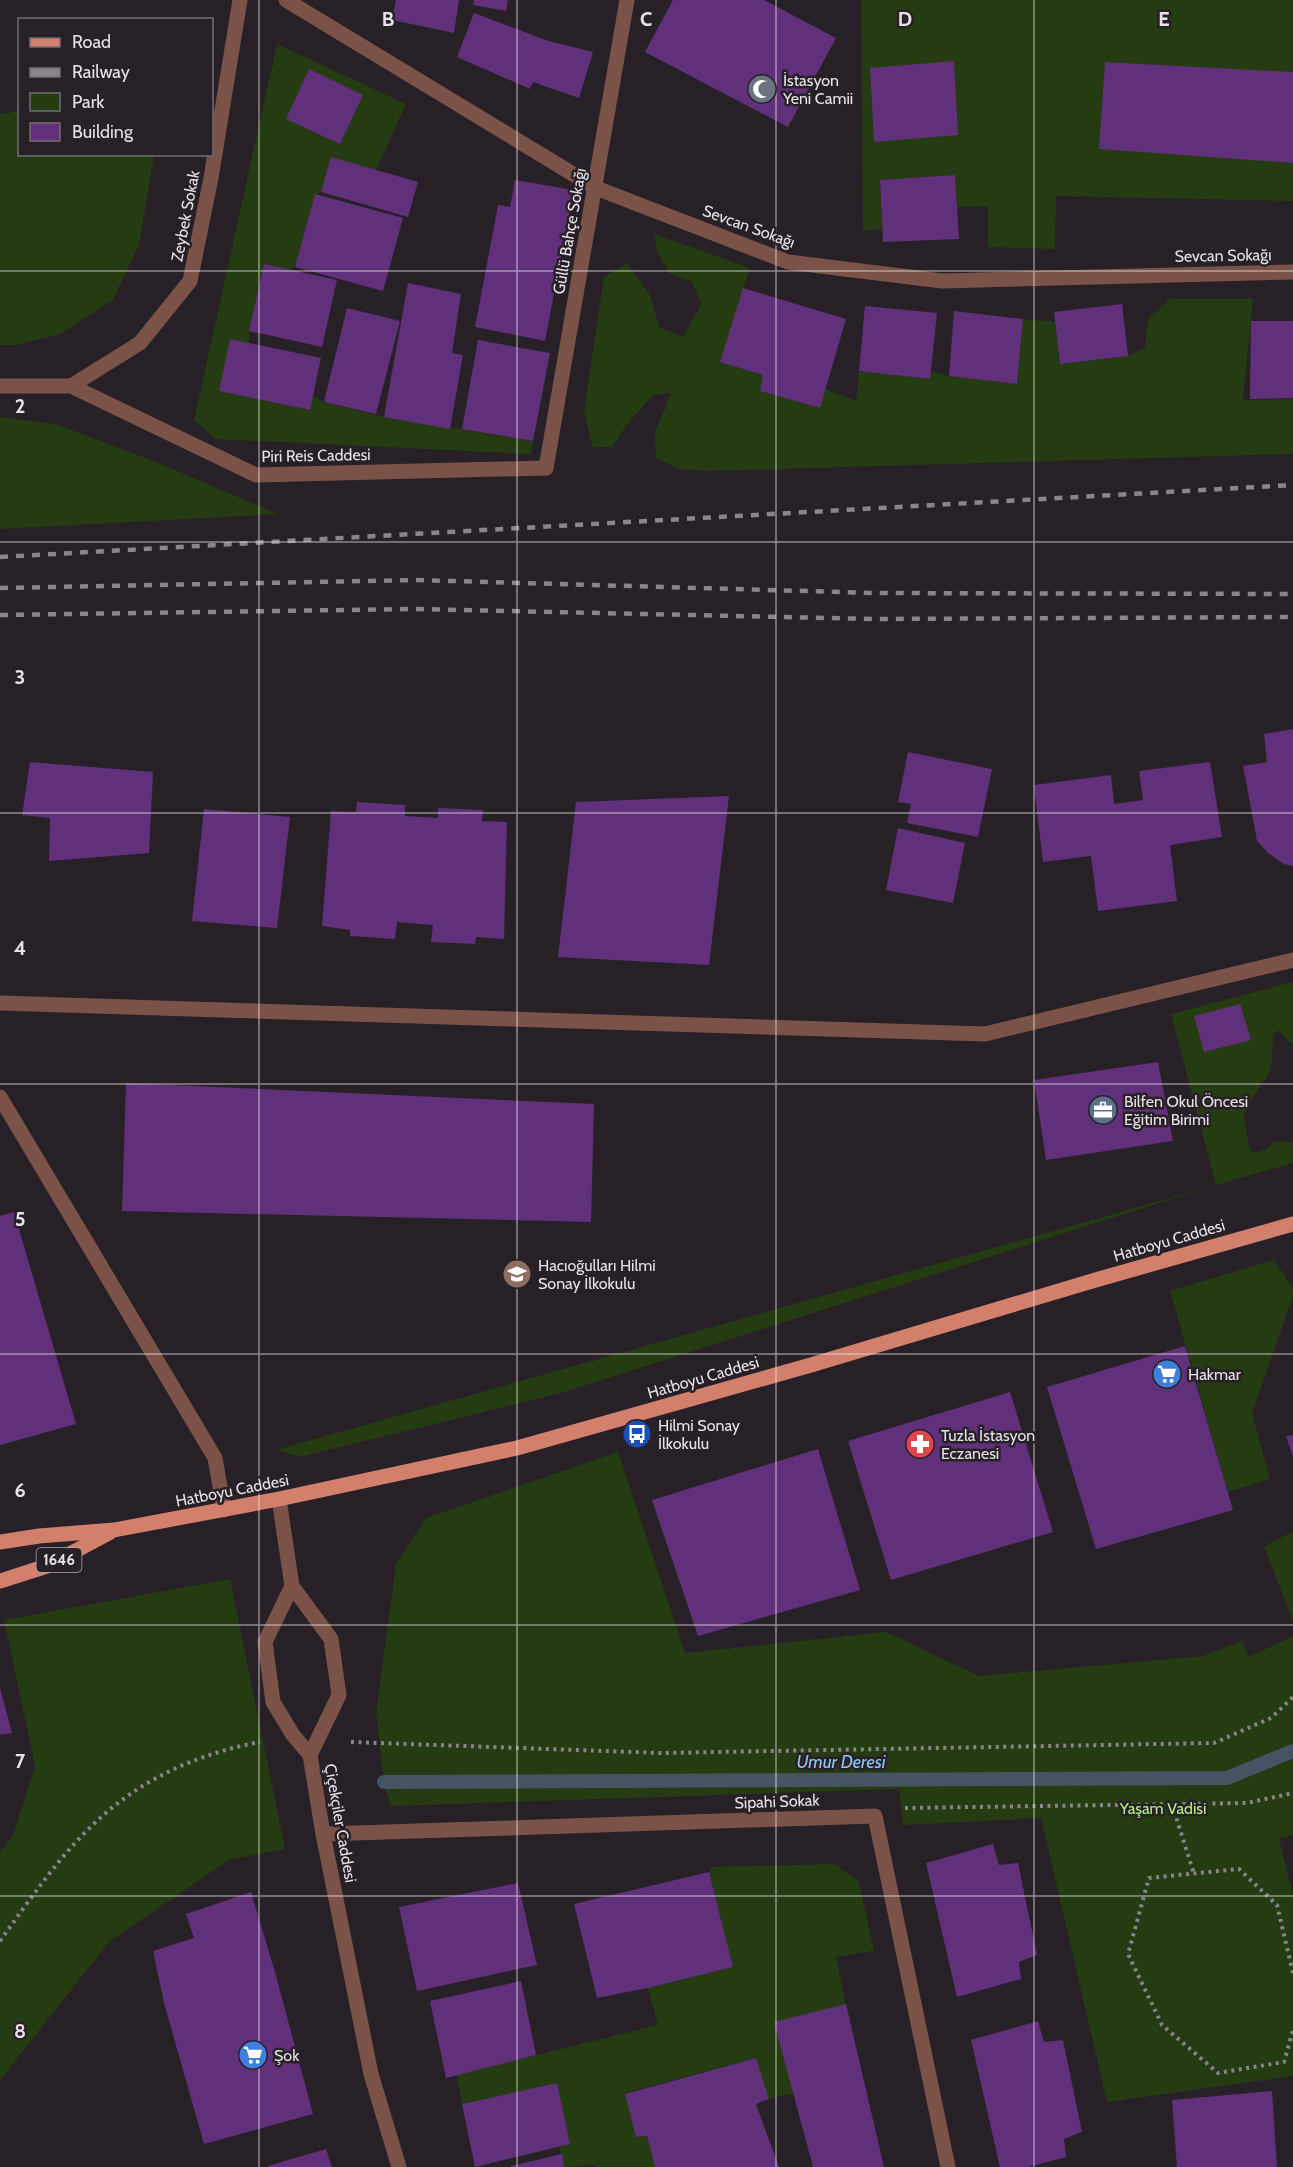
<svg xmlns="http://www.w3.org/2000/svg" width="1293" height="2167" font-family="Cabin,sans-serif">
<rect width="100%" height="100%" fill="#272027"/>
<g fill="#253b11">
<polygon points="861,0 1293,0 1293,201 1056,196 1055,249 988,247 988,206 957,207 955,176 880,180 882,229 863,231"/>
<polygon points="277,44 406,104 376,170 331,158 321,192 315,195 295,267 289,270 264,264 249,331 249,343 219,391 310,410 313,396 324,402 384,417 533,441 531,454 215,439 194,420"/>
<polygon points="19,111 20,154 154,155 139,245 113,300 58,335 15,345 0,345 0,114"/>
<polygon points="654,234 750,268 721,362 763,375 760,391 819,408 825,389 856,401 859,371 929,379 931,371 949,376 1017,384 1023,319 1055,322 1060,364 1128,356 1145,348 1148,319 1170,299 1253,299 1243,400 1293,399 1293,454 707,471 679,469 656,458 655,432 671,393 654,395 631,419 612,447 593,447 584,411 604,277 627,263 650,295 659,327 683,337 701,304 692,282 669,273 657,251"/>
<polygon points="0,417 56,424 156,462 278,514 0,529"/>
<polygon points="1293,982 1293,1045 1279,1031 1273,1034 1272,1060 1269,1073 1247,1106 1244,1116 1249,1148 1255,1153 1267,1149 1273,1142 1281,1141 1293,1143 1293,1163 1216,1185 561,1393 300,1457 276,1450 1216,1185 1171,1014"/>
<polygon points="1274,1260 1293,1289 1293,1296 1252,1413 1270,1479 1228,1492 1170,1291"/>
<polygon points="618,1452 685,1653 886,1632 979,1676 1203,1656 1242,1641 1249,1657 1293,1636 1293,1835 1279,1838 1293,1896 1293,2076 1107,2102 1041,1818 903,1825 899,1789 390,1806 384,1782 376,1713 396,1564 426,1518"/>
<polygon points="1293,1531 1293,1621 1264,1547"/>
<polygon points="230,1579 285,1849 229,1860 110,1941 0,2080 0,1852 13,1835 35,1766 4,1620"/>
<polygon points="835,1864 859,1882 874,1951 836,1957 846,2004 793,2093 769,2099 755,2058 625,2093 637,2137 647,2136 655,2167 596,2167 595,2165 564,2167 559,2146 570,2144 556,2084 462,2104 457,2075 658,2025 648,1988 733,1967 709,1872 712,1867"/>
</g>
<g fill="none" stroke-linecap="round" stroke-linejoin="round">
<polyline stroke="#455362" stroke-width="14" points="384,1782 1227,1778 1293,1751"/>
</g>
<g fill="#60307a">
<polygon points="396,0 459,0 454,33 392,20"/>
<polygon points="474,0 508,0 506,11 473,5"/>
<polygon points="673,0 764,0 836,38 788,127 645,52"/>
<polygon points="474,13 548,41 593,52 579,98 533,82 530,89 457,57"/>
<polygon points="954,61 958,135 874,142 870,68"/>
<polygon points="1105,62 1293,72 1293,163 1099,149"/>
<polygon points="309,69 363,95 340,144 286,119"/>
<polygon points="331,157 418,182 408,217 321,192"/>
<polygon points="955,175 959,239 883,242 880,180"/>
<polygon points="515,180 574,190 545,341 475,327 498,205 510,207"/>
<polygon points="315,194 403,218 383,291 295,267"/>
<polygon points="264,264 337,280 322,347 249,331"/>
<polygon points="408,283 461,294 452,353 463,355 450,429 384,417"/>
<polygon points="743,288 846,319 820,408 760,391 763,375 720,362"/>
<polygon points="1122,304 1128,356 1060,364 1054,312"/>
<polygon points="865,306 937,313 930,379 859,371"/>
<polygon points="347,308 400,321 376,414 324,402"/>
<polygon points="954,311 1023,319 1017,384 949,376"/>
<polygon points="1251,321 1293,321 1293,398 1250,399"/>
<polygon points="230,339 321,358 310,410 219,391"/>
<polygon points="478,340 550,353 533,441 462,429"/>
<polygon points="1293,729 1293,866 1284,864 1268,853 1257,841 1243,766 1267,762 1264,734"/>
<polygon points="908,752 992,769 978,837 907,823 911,804 898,802"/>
<polygon points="30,762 153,772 149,853 49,861 50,818 22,815"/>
<polygon points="1210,762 1222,837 1170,845 1177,901 1098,911 1091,856 1043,862 1034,785 1111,775 1114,804 1143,800 1139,771"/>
<polygon points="729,796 709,965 558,957 576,802"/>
<polygon points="357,802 405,805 405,816 438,818 438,808 483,810 482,821 507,822 504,939 476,937 475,944 431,942 433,925 397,922 395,939 350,936 350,930 322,926 331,811 356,812"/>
<polygon points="204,809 290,817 277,928 192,921"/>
<polygon points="898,828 965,843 953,903 886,890"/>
<polygon points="1240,1004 1251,1040 1204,1052 1194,1016"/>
<polygon points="1158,1062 1173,1141 1046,1160 1034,1080"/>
<polygon points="126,1083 594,1104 591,1222 122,1211"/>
<polygon points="14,1212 76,1424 0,1445 0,1216"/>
<polygon points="1185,1346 1233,1510 1096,1549 1047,1387"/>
<polygon points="1010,1392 1053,1532 891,1580 848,1441"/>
<polygon points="1293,1435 1293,1457 1286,1436"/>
<polygon points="818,1449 860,1590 698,1636 652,1500"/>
<polygon points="0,1688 12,1733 0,1735"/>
<polygon points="993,1844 999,1865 1018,1863 1037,1955 1019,1962 1021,1979 957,1997 926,1863"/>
<polygon points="709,1872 733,1967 648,1988 597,1998 574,1904"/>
<polygon points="518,1883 537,1965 417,1991 399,1907"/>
<polygon points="251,1892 275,1972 313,2114 204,2144 164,2003 153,1951 194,1938 186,1914"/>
<polygon points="521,1981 536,2055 446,2078 430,2001"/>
<polygon points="846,2004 884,2167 813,2167 774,2022"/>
<polygon points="1038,2021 1044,2042 1063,2040 1082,2132 1064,2139 1066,2157 1028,2167 1000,2167 971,2040"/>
<polygon points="756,2058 769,2099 756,2104 779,2167 655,2167 647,2136 636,2137 625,2094"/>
<polygon points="557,2083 570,2144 475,2167 462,2104"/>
<polygon points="1272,2091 1277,2167 1177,2167 1172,2100"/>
<polygon points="326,2149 332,2167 268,2167 268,2166"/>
<polygon points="562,2154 564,2167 511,2167 511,2166"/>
</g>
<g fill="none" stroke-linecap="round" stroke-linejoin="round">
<g stroke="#898489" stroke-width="4" stroke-dasharray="3 4.5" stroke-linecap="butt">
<polyline points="351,1742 661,1753 1214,1743 1271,1718 1293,1697"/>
<polyline points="1172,1804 1194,1874"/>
<polyline points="905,1808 1247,1803 1293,1793"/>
<path d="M 0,1941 C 36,1891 72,1837 122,1800 C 162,1770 211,1751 260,1742"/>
<polyline points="1293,1973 1277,1905 1239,1869 1149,1878 1128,1954 1162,2025 1218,2073 1284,2062 1293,2030"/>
</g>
<g stroke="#7b5248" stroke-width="15">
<polyline points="286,0 596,188 788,262 942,281 1293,272"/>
<polyline points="71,386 140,343 190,281 211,178 240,0"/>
<polyline points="546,468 627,0"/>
<polyline points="0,1003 985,1034 1293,960"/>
<polyline points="0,1097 215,1458 224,1510"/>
<polyline points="323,1834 875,1816 948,2167"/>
</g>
<g stroke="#7b5248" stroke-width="15">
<polyline points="0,386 71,386 256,475 546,468"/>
<polyline points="279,1499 292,1586 331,1639 339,1695 310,1755 323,1834 371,2074 399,2167"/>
<polyline points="292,1586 265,1642 273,1702 293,1735 310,1755"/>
</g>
<g stroke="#d27f6c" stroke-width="15">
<polyline points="0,1542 39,1536 114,1530 279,1499 517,1448 811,1365 1099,1279 1293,1224"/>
<polyline points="0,1581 47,1566 109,1533"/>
</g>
<g stroke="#8b858b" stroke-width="4.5" stroke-dasharray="8 8" stroke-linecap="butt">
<polyline points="0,557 1293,485"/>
<polyline points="0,588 417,580 875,593 1293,594"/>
<polyline points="0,615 415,609 874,619 1293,617"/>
</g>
</g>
<path fill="none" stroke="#e6e2e6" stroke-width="1.5" stroke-opacity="0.55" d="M 259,0 L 259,2167M 517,0 L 517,2167M 776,0 L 776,2167M 1034,0 L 1034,2167M 0,271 L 1293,271M 0,542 L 1293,542M 0,813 L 1293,813M 0,1084 L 1293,1084M 0,1354 L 1293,1354M 0,1625 L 1293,1625M 0,1896 L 1293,1896"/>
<defs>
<g id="mosque-disc" transform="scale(1.5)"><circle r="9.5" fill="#6b7280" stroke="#272027"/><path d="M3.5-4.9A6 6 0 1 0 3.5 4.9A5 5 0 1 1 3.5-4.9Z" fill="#fff"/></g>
<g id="office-disc" transform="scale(1.5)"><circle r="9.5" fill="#5c6f8a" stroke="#272027"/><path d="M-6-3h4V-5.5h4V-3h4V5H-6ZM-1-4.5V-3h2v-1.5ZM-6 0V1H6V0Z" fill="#fff"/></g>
<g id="school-disc" transform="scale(1.5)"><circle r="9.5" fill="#8d6e63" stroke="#272027"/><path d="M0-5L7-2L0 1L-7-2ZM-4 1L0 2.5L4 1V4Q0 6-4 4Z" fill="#fff"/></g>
<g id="supermarket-disc" transform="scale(1.5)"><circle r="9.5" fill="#3f7fe0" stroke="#272027"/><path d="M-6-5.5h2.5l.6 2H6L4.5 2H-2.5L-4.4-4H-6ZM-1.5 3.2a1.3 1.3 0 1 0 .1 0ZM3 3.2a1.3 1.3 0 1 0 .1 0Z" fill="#fff"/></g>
<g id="bus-disc" transform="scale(1.5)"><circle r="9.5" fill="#1a4fb4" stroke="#272027"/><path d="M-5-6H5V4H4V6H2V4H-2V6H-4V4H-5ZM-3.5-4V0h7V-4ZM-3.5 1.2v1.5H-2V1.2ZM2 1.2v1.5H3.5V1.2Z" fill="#fff"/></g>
<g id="pharmacy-disc" transform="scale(1.5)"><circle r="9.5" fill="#e0444e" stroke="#272027"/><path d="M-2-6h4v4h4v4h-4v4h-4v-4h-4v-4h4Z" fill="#fff"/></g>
</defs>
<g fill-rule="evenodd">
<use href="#mosque-disc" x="762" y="89"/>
<use href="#office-disc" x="1103" y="1110"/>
<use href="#school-disc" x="517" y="1274"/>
<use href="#supermarket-disc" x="1167" y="1374"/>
<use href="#bus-disc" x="637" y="1434"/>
<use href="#pharmacy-disc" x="920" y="1444"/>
<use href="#supermarket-disc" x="253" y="2055"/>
</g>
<g text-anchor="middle" stroke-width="5" stroke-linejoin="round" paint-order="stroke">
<rect fill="#272027" stroke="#ada8ad" stroke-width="1.5" x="36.5" y="1548" width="45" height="24" rx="4.5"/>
<g font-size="15" font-weight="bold" fill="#e6e2e6">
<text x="59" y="1565">1646</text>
</g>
<g font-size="16" fill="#e6e2e6" stroke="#272027" text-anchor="start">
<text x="783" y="86">İstasyon<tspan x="783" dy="18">Yeni Camii</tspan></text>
<text x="1124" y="1107">Bilfen Okul Öncesi<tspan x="1124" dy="18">Eğitim Birimi</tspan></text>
<text x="538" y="1271">Hacıoğulları Hilmi<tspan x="538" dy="18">Sonay İlkokulu</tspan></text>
<text x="1188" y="1380">Hakmar</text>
<text x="658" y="1431">Hilmi Sonay<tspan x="658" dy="18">İlkokulu</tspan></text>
<text x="941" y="1441">Tuzla İstasyon<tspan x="941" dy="18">Eczanesi</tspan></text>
<text x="274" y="2061">Şok</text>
</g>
<g font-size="16" fill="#e6e2e6" stroke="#272027">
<text transform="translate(185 216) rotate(-79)" y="6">Zeybek Sokak</text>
<text transform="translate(749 226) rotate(20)" y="6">Sevcan Sokağı</text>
<text transform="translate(569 231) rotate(-80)" y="6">Güllü Bahçe Sokağı</text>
<text transform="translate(1223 255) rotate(-1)" y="6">Sevcan Sokağı</text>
<text transform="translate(316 455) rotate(-1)" y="6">Piri Reis Caddesi</text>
<text transform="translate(1169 1240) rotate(-16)" y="6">Hatboyu Caddesi</text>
<text transform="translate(703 1377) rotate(-16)" y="6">Hatboyu Caddesi</text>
<text transform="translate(232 1490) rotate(-11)" y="6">Hatboyu Caddesi</text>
<text transform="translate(777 1801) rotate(-2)" y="6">Sipahi Sokak</text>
<text transform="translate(341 1823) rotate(80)" y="6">Çiçekçiler Caddesi</text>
</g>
<g font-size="16" fill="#b2f180" stroke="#272027">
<text x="1163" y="1814">Yaşam Vadisi</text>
</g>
<g font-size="18" font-style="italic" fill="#89c8f8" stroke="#272027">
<text x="841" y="1768">Umur Deresi</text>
</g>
</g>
<g font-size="20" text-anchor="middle" font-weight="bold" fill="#e6e2e6" stroke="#272027" stroke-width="5" stroke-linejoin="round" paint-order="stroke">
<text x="388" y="26">B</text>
<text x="646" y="26">C</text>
<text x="905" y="26">D</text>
<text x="1164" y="26">E</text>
<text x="20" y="413">2</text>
<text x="20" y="684">3</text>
<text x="20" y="955">4</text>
<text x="20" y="1226">5</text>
<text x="20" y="1497">6</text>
<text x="20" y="1768">7</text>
<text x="20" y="2038">8</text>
</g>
<rect x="18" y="18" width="195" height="138" fill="#272027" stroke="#736e73" stroke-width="1.5"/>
<rect x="30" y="38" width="30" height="9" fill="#d27f6c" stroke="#736e73" stroke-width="1.5"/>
<text x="72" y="48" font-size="18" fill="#e6e2e6">Road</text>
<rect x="30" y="68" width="30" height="9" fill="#8b858b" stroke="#736e73" stroke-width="1.5"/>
<text x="72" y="78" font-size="18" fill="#e6e2e6">Railway</text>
<rect x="30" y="93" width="30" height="18" fill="#253b11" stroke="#736e73" stroke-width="1.5"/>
<text x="72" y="108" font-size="18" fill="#e6e2e6">Park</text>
<rect x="30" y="123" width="30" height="18" fill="#60307a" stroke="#736e73" stroke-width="1.5"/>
<text x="72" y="138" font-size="18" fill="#e6e2e6">Building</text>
</svg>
